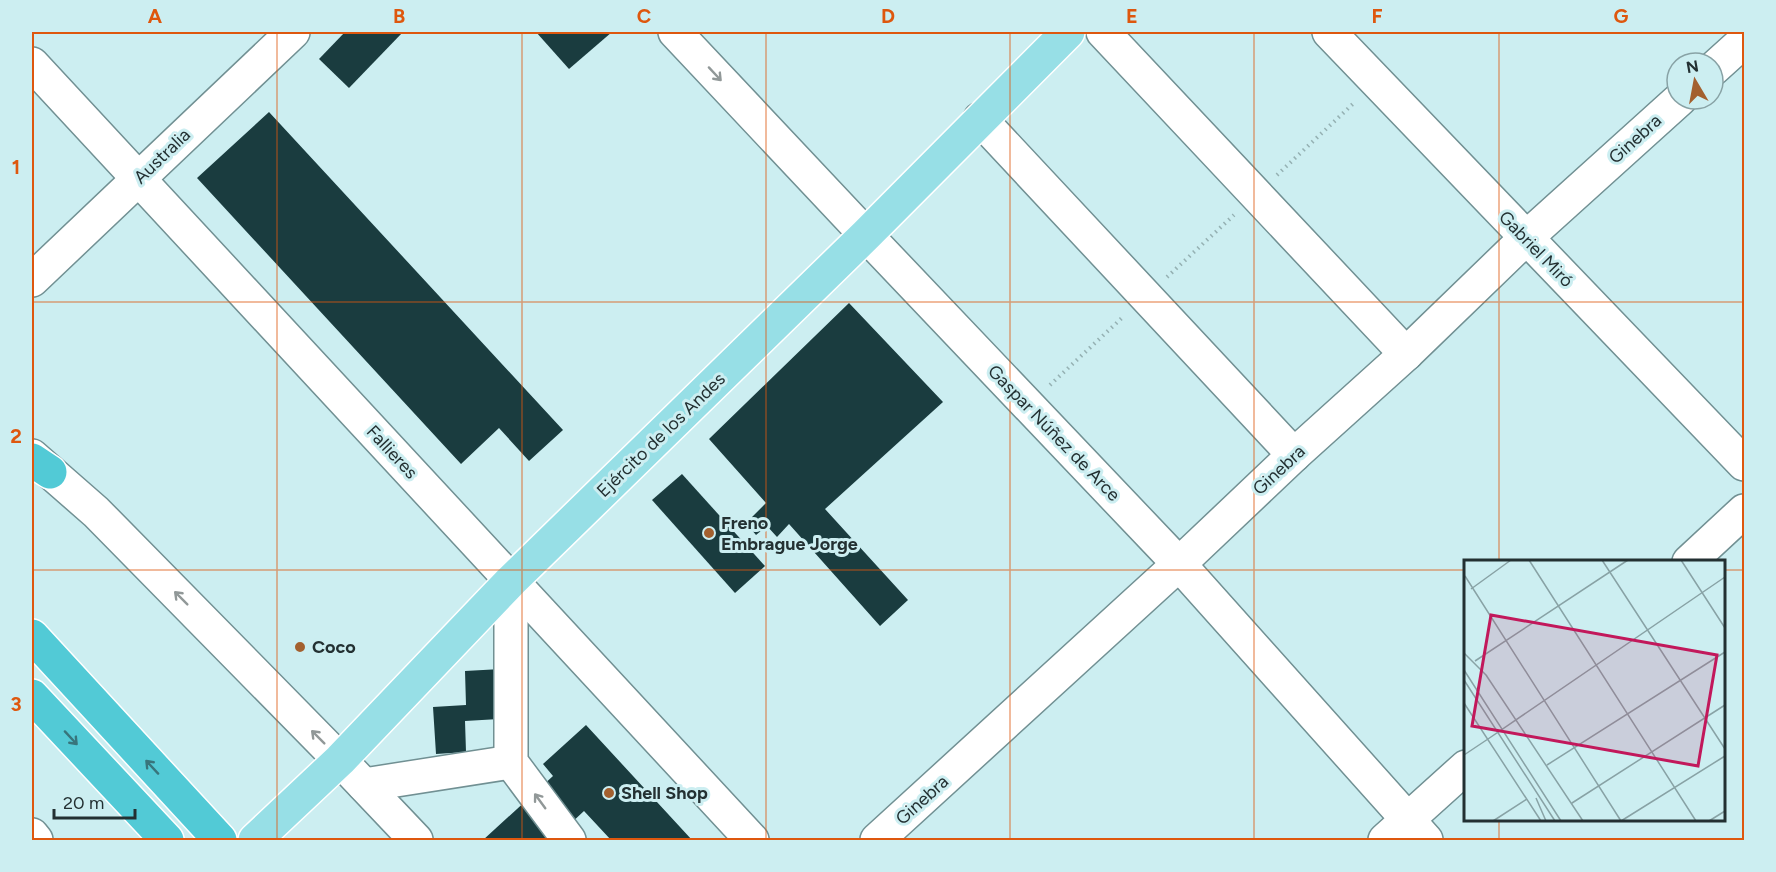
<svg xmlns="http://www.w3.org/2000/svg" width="1776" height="872" font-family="Figtree,sans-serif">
<rect width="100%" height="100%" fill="#cceef1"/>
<g fill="#1a3c3f">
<polygon points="345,32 403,32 349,88 319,59"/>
<polygon points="536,32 612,32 569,69"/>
<polygon points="269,112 563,430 529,461 499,428 461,464 197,178"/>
<polygon points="849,303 943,402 825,509 908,600 880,626 789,524 777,537 767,526 756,535 746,523 766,503 709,439"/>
<polygon points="682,474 765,566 735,593 652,500"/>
<polygon points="521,668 499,719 465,721 466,752 436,754 433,707 466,705 465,671"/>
<polygon points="586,725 692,840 611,840 584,811 553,840 483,840 553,776 543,764"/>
</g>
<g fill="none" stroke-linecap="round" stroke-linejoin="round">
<g stroke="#719093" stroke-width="36">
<g id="minor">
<polyline points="675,32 866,235 1179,564 1426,840"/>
<polyline points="1103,32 1406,354"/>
<polyline points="1329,32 1744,464"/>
<polyline points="32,64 752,840"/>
<polyline points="1713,69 1744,41"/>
<polyline points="980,119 1294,455"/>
<polyline points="32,280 293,32"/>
<polyline points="32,456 96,512 340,760 416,840"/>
<polyline points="1689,562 1744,511"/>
<polyline points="511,581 511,762 569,840"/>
<polyline points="364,785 511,762"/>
<polyline points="32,835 36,840"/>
<polyline points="877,840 1179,564 1294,455 1406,354 1526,238 1680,99"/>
<polyline points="1385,840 1466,767"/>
</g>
</g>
<g stroke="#fff" stroke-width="36">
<polyline id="major" points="255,840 340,760 511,581 866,235 1068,32"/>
</g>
<g stroke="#fff" stroke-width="36">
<g id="highway">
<polyline points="32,460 50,472"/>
<polyline points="32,636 220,840"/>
<polyline points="32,696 167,840"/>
</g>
</g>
<g stroke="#95b1b3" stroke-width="4" stroke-dasharray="1.5 4.5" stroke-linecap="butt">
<polyline points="1277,175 1355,102"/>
<polyline points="1167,277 1234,215"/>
<polyline points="1050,385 1124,316"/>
</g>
<use href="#minor" stroke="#fff" stroke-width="33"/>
<use href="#major" stroke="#97dfe6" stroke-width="33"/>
<use href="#highway" stroke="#52cad6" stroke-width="33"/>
</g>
<defs><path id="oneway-shaft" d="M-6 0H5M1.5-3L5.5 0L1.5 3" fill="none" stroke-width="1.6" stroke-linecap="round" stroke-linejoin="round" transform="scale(1.5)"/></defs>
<g stroke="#919898">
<use href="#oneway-shaft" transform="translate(715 74) rotate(47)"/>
<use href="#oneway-shaft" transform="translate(181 598) rotate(-135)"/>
<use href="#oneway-shaft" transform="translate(318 737) rotate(-135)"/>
<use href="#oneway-shaft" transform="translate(540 801) rotate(-126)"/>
</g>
<g stroke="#38757c">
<use href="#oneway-shaft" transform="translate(71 738) rotate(47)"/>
<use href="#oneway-shaft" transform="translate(152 767) rotate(-133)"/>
</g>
<path fill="none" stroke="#de570e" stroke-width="1.5" stroke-opacity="0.55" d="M 277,32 L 277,840M 522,32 L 522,840M 766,32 L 766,840M 1010,32 L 1010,840M 1254,32 L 1254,840M 1499,32 L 1499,562M 32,302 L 1744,302M 32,570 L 1466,570M 1724,570 L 1744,570M 1499,820 L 1499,840"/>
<g fill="#a3602f" stroke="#cceef1" stroke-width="2">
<circle cx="709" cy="533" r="6"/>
<circle cx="300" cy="647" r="6"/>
<circle cx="609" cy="793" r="6"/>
</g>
<g text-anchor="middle" stroke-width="6" stroke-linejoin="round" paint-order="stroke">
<g font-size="18" fill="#233032" stroke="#cceef1">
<text transform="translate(1635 139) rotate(-42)" y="6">Ginebra</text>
<text transform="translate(162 156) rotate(-44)" y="6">Australia</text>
<text transform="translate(1536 249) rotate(46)" y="6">Gabriel Miró</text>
<text transform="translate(1054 433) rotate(46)" y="6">Gaspar Núñez de Arce</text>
<text transform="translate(661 435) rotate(-44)" y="6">Ejército de los Andes</text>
<text transform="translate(392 452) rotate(47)" y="6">Fallieres</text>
<text transform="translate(1279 470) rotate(-43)" y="6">Ginebra</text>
<text transform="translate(922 800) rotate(-42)" y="6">Ginebra</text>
</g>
<g font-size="18" font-weight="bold" fill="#233032" stroke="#cceef1" text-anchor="start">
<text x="721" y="529">Freno<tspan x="721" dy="21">Embrague Jorge</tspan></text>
<text x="312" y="653">Coco</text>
<text x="621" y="799">Shell Shop</text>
</g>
</g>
<g transform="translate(1464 560)">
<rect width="261" height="261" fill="#cceef1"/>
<path fill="none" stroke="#88a2a5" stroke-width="1.5" d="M 65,0 L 232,261M 138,0 L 261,189M 217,0 L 261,68M 1,16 L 157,261M 7,29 L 47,0M 0,93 L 23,116M 11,101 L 164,0M 0,110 L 97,261M 22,115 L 119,261M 0,120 L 91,261M 0,143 L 77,261M 24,179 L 261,17M 0,195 L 24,179M 83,205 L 261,92M 72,238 L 82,261M 108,243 L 261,145M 29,261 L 63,239M 157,261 L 261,196M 245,261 L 261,251"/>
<path fill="#c2185b" fill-opacity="0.15" stroke="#c2185b" stroke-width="3" d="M 27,55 L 253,95 L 234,206 L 8,166 Z"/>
<rect width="261" height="261" fill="none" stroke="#233032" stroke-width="3"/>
</g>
<rect width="1776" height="872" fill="none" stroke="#cceef1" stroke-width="66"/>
<g transform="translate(1695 81) rotate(350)"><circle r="28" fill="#cceef1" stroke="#88a2a5" stroke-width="1.5"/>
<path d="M0-4.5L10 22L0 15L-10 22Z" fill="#a3602f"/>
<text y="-9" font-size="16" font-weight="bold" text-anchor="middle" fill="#233032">N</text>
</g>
<path d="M54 809v9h81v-9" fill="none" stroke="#233032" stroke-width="3"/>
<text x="63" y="809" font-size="18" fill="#233032" stroke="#cceef1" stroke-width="4.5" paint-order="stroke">20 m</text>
<rect x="33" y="33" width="1710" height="806" fill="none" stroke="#de570e" stroke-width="2"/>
<g font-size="20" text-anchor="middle" font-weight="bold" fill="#de570e">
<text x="155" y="23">A</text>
<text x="399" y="23">B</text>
<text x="644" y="23">C</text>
<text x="888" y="23">D</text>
<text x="1132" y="23">E</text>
<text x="1377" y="23">F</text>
<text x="1621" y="23">G</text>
<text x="16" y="174">1</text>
<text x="16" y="443">2</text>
<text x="16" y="711">3</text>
</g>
</svg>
